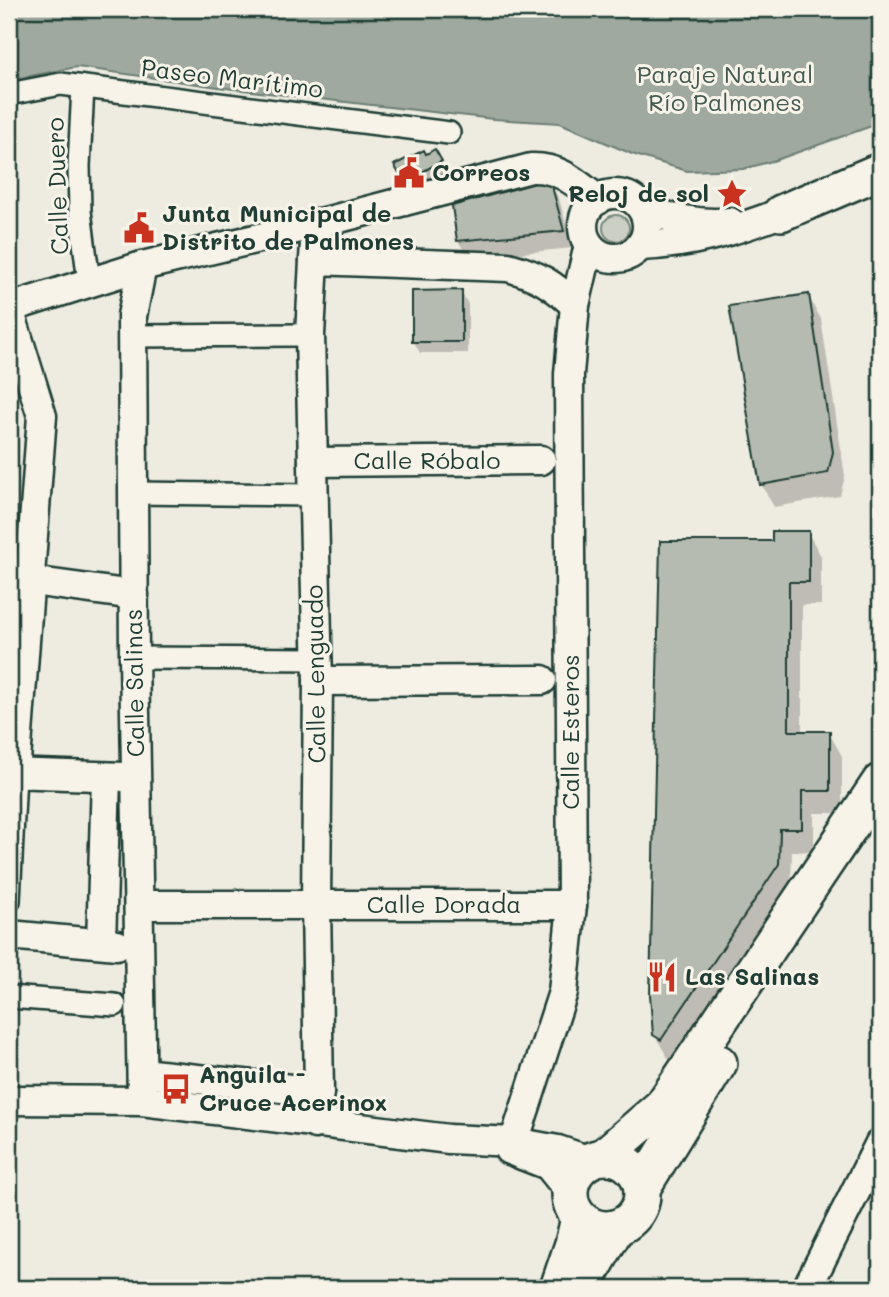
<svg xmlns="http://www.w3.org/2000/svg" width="889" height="1297" font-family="Mali,sans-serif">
<rect width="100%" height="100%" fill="#eeece1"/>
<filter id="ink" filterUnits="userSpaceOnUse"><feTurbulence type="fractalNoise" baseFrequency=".0143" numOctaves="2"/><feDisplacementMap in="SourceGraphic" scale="14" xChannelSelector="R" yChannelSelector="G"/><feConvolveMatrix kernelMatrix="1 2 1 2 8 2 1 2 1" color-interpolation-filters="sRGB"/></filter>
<g filter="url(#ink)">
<circle fill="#cccfc4" stroke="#76867c" stroke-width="2" cx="616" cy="228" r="13"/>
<polygon fill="#9fa99f" stroke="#6c7e74" stroke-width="2" points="9,9 880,9 880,123 776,160 743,169 687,171 632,154 560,123 493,119 225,88 77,67 9,80"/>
<g fill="#0003">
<polygon points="434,151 447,173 412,193 396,165"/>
<polygon points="549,181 559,199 573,248 469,258 458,241"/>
<polygon points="461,292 468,304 468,353 420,353 414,342"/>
<polygon points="808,296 821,319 845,476 840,496 774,507 761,484"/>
<polygon points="808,533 821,556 821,605 802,605 802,733 829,733 842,756 842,813 814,813 814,851 792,852 791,888 674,1062 668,1058 654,1034 774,543"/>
</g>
<g fill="#b5bbb0" stroke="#1f3d34" stroke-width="2">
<polygon points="435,149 442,161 404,182 394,165 424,150 426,154"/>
<polygon points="550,179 564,231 457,241 452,206"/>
<polygon points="462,290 462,342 412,342 412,291"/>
<polygon points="809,294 833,452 828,473 760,485 729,306"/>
<polygon points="772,531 809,531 809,582 789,582 789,731 830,731 830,791 802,791 802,829 780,829 779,864 661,1040 653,1035 650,995 660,541 772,541"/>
</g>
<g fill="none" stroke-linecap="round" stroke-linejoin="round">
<g stroke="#1f3d34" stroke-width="26">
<g id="pedestrian">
<polyline points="83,87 79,166 80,211 89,282"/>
<polyline points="9,94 61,84 449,133"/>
<polyline points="132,336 310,335"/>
<polyline points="133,493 314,495"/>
<polyline points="134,658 317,659"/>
<polyline points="9,901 15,774"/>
<polyline points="9,997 115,1005"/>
</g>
</g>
<g stroke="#1f3d34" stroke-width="33">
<g id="minor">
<circle cx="615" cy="226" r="32"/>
<path d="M 642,209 C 671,218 700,226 730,222"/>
<path d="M 640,246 C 693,244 732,231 781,213"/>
<path d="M 314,260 L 508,267 C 538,275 552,284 575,305"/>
<path d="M 9,308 L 142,266 L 309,226 L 531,168 C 560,167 576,183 598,200"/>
<polyline points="9,309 42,416 15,774"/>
<polyline points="313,462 541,460"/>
<polyline points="9,578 134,595"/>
<polyline points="318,681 542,680"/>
<polyline points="9,773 125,777"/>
<polyline points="139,905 572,905"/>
<polyline points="9,935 117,945"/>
<polyline points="101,943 106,777"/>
<polyline points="142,1073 319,1092"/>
<polyline points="9,1100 142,1101 449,1139 514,1142 558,1150 590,1161"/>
<polyline points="142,1101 134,658 132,316 142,266"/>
<polyline points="315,1124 319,1092 316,904 318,681 310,335 316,223"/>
<polyline points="509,1150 514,1142 563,992 572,905 569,374 575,305 589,245"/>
<polyline points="517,1153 548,1165 569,1191"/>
<polyline points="807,1288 880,1143"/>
</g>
</g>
<g stroke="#1f3d34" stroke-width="40">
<g id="tertiary">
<polyline points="781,213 880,171"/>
<circle cx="606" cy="1193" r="36"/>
<polyline points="603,1157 663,1105 880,782"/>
<polyline points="642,1188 719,1063"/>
<polyline points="558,1288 573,1244 579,1218"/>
<polyline points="582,1288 616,1228"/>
</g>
</g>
<use href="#pedestrian" stroke="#f7f3e8" stroke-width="21"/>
<use href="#minor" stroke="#f7f3e8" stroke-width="28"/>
<use href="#tertiary" stroke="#f7f3e8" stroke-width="35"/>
</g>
</g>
<defs>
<g id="civic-bare" transform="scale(2.415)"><path d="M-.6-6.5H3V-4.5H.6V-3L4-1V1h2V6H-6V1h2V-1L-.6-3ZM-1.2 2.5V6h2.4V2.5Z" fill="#c8321e" stroke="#f7f3e8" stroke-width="2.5" paint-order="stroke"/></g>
<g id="sight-bare" transform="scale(2.415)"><path d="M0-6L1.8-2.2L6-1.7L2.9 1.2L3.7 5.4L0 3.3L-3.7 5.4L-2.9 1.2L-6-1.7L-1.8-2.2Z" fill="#c8321e" stroke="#f7f3e8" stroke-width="2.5" paint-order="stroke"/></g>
<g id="restaurant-bare" transform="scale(2.415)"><path d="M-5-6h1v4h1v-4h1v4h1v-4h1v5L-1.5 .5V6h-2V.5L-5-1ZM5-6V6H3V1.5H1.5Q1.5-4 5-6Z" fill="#c8321e" stroke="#f7f3e8" stroke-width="2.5" paint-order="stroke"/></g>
<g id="bus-bare" transform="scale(2.415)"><path d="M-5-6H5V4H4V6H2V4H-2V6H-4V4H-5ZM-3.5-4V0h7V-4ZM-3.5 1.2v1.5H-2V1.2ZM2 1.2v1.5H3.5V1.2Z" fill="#c8321e" stroke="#f7f3e8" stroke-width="2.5" paint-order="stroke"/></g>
</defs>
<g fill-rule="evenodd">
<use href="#civic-bare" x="409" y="173"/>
<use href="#sight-bare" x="732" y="194"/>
<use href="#civic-bare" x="139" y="228"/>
<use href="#restaurant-bare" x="662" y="977"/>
<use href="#bus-bare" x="176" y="1089"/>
</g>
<g text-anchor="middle" stroke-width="6" stroke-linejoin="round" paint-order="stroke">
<g font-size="24" fill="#425a51" stroke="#f7f3e8">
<text x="725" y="83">Paraje Natural<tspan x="725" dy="28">Río Palmones</tspan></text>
</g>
<g font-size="24" fill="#1f3d34" stroke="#f7f3e8">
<text transform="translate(232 79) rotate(7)" y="8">Paseo Marítimo</text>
<text transform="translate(58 186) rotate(-92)" y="8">Calle Duero</text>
<text x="427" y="469">Calle Róbalo</text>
<text transform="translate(316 674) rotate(-91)" y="8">Calle Lenguado</text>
<text transform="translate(135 683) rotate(-91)" y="8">Calle Salinas</text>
<text transform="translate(571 732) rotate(-90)" y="8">Calle Esteros</text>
<text x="444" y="913">Calle Dorada</text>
</g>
<g font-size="24" font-weight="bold" fill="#1f3d34" stroke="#f7f3e8" text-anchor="start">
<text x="432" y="181">Correos</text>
<text x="709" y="202" text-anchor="end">Reloj de sol</text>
<text x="162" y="222">Junta Municipal de<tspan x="162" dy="28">Distrito de Palmones</tspan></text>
<text x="685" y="985">Las Salinas</text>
<text x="199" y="1083">Anguila -<tspan x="199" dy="28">Cruce Acerinox</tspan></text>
</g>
</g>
<rect width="889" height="1297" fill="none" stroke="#f7f3e8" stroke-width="35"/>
<rect x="18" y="18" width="854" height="1262" fill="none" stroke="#1f3d34" stroke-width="2.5" filter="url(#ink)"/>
</svg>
